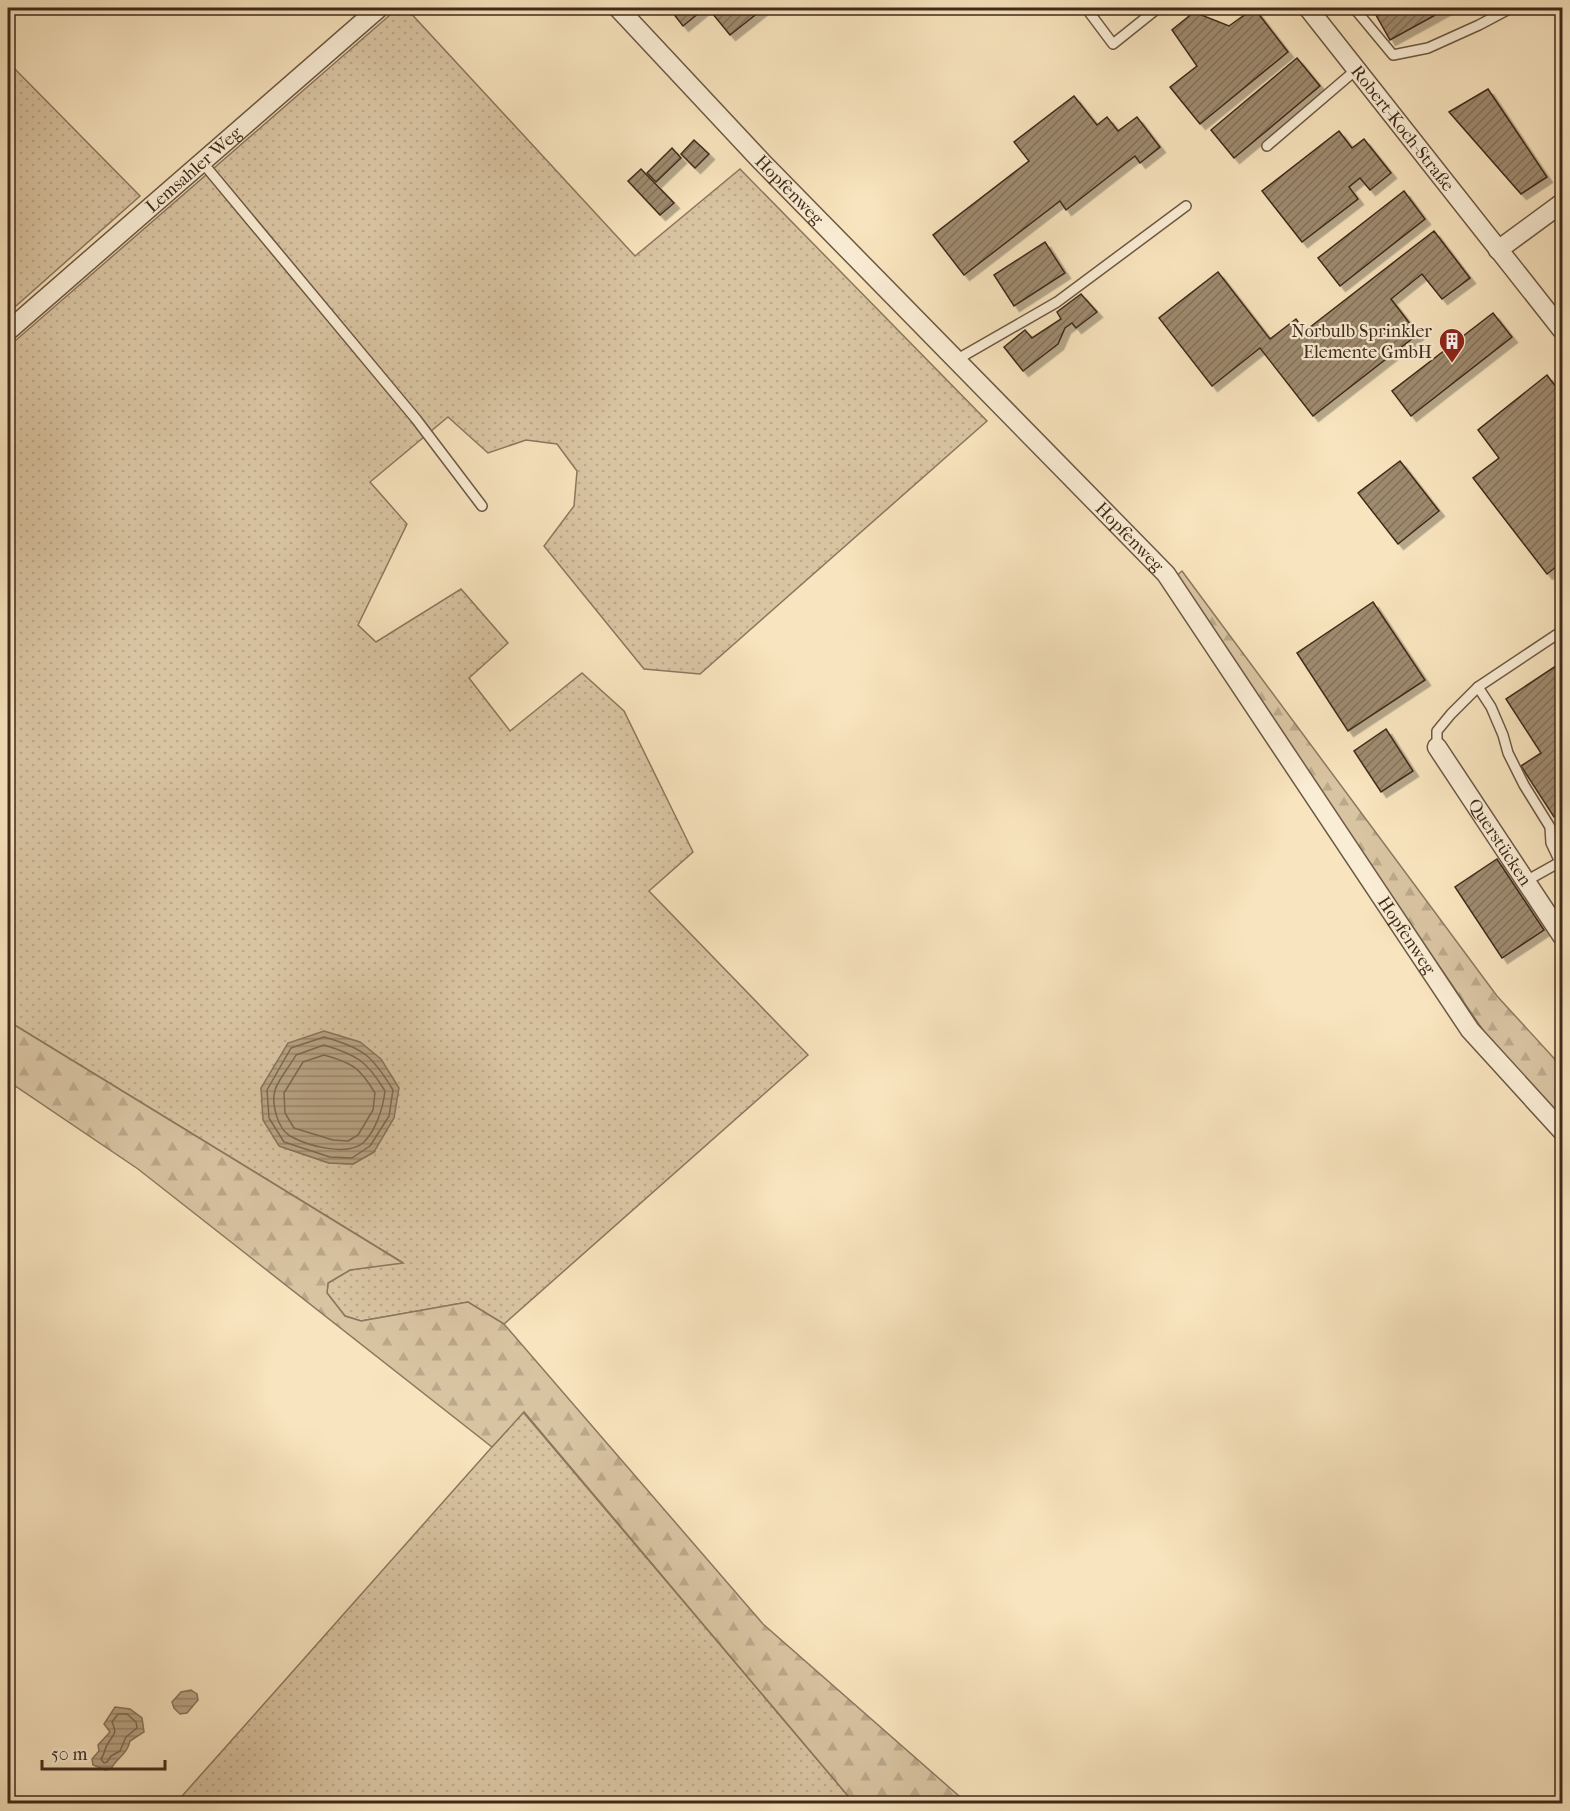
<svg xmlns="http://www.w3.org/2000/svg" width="1570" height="1811" font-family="'IM FELL French Canon',serif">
<defs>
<pattern id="grass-dots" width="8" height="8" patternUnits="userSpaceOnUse" patternTransform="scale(1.5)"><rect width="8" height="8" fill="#d9c4a2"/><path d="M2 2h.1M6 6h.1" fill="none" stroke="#bba98b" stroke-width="1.8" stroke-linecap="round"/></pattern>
<pattern id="forest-firs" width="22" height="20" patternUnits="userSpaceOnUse" patternTransform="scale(1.5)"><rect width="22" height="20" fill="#d9c4a2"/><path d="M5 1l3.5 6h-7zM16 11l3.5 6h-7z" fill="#bba98b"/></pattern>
<pattern id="water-rules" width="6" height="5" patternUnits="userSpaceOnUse" patternTransform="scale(1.5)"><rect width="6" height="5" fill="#b9a586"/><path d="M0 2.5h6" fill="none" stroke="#98876d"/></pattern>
<pattern id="building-hatch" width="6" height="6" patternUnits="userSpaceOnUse" patternTransform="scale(1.5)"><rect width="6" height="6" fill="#9f8b6f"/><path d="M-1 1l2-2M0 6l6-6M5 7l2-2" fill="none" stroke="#83725a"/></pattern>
<filter id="shadow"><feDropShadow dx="5.5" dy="5.5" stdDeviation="0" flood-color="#0004"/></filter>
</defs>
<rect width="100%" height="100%" fill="#f8e4be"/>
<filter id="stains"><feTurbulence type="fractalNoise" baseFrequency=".00333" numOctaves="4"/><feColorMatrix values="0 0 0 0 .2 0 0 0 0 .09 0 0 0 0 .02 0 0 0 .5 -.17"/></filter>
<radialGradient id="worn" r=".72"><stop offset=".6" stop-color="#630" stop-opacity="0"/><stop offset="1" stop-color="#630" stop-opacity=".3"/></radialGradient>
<g fill="url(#grass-dots)" stroke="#8c775e" stroke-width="1.5" fill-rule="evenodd">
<path d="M 398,8 L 406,8 L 635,256 L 740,169 L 987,421 L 700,674 L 644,669 L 544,546 L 574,506 L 577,471 L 557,444 L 526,440 L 488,453 L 448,417 L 370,482 L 407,524 L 358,625 L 376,642 L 461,589 L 508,643 L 469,678 L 510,731 L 582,673 L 624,711 L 693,852 L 649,891 L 808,1055 L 504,1324 L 468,1302 L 361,1321 L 345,1316 L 327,1293 L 328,1283 L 350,1270 L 402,1262 L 8,1021 L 8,817 L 11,814 L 8,789 L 8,347 ZM 279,1146 L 374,1152 L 353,1164 L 329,1163 Z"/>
<polygon points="8,62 140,196 8,313"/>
<polygon points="523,1412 854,1803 175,1804"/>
</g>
<g fill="url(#forest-firs)" stroke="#8c775e" stroke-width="1.5">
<polygon points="1182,571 1497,996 1562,1067 1562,1119 1487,1036 1174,578"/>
<polygon points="8,1021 403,1263 350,1270 328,1283 327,1293 345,1316 361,1321 468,1302 504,1324 763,1624 967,1803 854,1803 524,1412 492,1447 138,1169 8,1081"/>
</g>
<g fill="url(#water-rules)" stroke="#88745b" stroke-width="1.5">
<polygon points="324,1031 360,1042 381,1059 399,1088 394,1118 374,1152 353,1164 329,1163 279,1146 263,1120 261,1088 288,1043"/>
<polygon points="191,1690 197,1694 198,1700 187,1713 180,1714 174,1708 172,1702 181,1692"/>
<path d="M 115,1707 L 130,1709 L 142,1718 L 144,1732 L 130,1741 C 127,1755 117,1757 111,1769 L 105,1770 L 93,1765 L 92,1759 L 99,1751 L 98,1745 L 110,1732 L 104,1724 Z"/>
</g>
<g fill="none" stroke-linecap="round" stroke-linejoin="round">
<g stroke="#7c6850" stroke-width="1.5">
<path d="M 324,1037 C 363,1048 372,1055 393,1090 L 389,1116 L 370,1146 L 352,1158 L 330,1157 L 284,1142 L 269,1118 L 267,1090 L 291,1048 Z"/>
<path d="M 324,1045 C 357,1055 367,1061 385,1091 C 383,1108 376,1130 364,1142 C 348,1157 308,1146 290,1136 C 278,1129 271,1104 275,1090 C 279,1078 290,1066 296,1055 Z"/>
<path d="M 324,1055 C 353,1063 360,1068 375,1093 L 373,1110 L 358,1135 L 348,1141 L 333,1140 L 294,1128 L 285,1113 L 284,1093 L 303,1062 Z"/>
<path d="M 118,1714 L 127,1714 L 136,1722 L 137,1728 L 126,1737 L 120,1751 L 111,1756 L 107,1762 L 104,1763 L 101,1759 C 105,1754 104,1750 107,1745 C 113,1734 118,1735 112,1722 Z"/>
</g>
</g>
<g fill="url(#building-hatch)" stroke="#3f2a1a" stroke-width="1.5" filter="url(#shadow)">
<polygon points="669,8 705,8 683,26"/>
<polygon points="708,8 764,8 730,35"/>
<polygon points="1254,8 1288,52 1200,124 1170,87 1197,66 1172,30 1194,12 1229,26"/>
<polygon points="1372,8 1448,8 1390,40"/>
<polygon points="1297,58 1320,86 1234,158 1211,130"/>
<polygon points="1488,89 1547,177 1521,194 1449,112"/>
<polygon points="1074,96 1097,125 1107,117 1118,131 1137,117 1160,147 1140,163 1135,156 1066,210 1060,201 964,275 933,235 1029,161 1014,142"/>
<polygon points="1339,131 1352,148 1364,139 1391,173 1370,190 1360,178 1349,187 1358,199 1302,242 1262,191"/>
<polygon points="694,140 709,154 695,168 681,154"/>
<polygon points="672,148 681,158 656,182 647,173"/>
<polygon points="641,169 674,203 660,215 628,181"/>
<polygon points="1404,191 1425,219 1340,286 1318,258"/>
<polygon points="1434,231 1470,278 1442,299 1422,274 1391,299 1418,334 1313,416 1260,348 1212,386 1159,318 1218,272 1270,339 1296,319 1305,331"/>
<polygon points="1045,242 1065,273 1014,306 994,275"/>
<polygon points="1081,294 1097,312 1076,328 1072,323 1065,328 1058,344 1023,371 1004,347 1025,330 1032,338 1061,319 1057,312"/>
<polygon points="1493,313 1512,337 1411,416 1392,391"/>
<polygon points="1547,375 1562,395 1562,562 1547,574 1473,478 1499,458 1478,430"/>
<polygon points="1400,461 1439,511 1398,544 1358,493"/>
<polygon points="1373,602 1425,680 1348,731 1297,653"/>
<polygon points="1562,662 1562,811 1554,817 1521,766 1541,753 1506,699"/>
<polygon points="1386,729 1413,771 1381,792 1354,751"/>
<polygon points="1497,859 1544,930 1502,958 1455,887"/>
</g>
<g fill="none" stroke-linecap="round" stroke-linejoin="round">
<g stroke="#6d5843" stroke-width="12">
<g id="service">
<polyline points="1086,8 1113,44 1158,8"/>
<polyline points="1354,8 1393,55 1428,48 1479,25 1511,8"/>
<polyline points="1267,146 1357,69"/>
<polyline points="202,162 416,419 482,506"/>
<polyline points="956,360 1057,302 1186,206"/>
<polyline points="1478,687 1491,707 1503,735 1508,753 1524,785 1550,827 1551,843 1560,862"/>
<polyline points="1437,747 1437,731 1451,714 1478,687 1562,631"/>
<polyline points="1526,881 1560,862 1562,863"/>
</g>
</g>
<g stroke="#6d5843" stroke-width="21">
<g id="minor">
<path id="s1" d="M 618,8 L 762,162 L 1166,574 L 1470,1030 L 1562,1131"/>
<path id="s2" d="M 1308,8 L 1562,330"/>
<polyline points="1498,250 1562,203"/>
<path id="s3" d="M 8,331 L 379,8"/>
<path id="s4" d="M 1437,747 L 1562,936"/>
</g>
</g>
<use href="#service" stroke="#faedd5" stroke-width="9"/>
<use href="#minor" stroke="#faedd5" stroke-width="18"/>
</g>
<defs>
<g id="building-pin" transform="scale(1.35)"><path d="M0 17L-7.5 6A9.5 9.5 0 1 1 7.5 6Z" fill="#8f2418" stroke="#faedd5"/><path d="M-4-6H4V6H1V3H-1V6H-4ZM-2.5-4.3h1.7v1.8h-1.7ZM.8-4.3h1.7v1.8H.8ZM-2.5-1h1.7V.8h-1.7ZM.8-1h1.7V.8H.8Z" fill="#fff"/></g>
</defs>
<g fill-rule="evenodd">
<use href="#building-pin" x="1452" y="341"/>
</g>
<g text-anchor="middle" stroke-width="4.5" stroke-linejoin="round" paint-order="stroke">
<g font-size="18" fill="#3f2a1a" stroke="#faedd5">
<text dy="6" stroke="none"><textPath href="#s2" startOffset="153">Robert-Koch-Straße</textPath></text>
<text dy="6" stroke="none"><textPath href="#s3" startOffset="246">Lemsahler Weg</textPath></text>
<text dy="6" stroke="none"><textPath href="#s1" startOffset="250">Hopfenweg</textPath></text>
<text dy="6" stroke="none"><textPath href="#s1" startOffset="736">Hopfenweg</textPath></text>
<text dy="6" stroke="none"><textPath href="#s4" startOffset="114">Querstücken</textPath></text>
<text dy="6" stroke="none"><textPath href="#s1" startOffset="1222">Hopfenweg</textPath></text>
</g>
<g font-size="18" fill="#3f2a1a" stroke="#faedd5" text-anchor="end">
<text x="1432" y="337">Norbulb Sprinkler<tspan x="1432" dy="21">Elemente GmbH</tspan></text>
</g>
</g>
<rect width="1570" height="1811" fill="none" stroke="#f8e4be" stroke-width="30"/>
<rect x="9" y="9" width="1552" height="1793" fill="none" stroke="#3f2a1a" stroke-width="3"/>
<rect x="15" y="15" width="1540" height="1781" fill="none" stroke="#3f2a1a" stroke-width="1.5"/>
<path d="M42 1760v9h123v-9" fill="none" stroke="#3f2a1a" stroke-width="3"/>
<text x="51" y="1760" font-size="18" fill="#3f2a1a" stroke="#faedd5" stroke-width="4.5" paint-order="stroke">50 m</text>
<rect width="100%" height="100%" filter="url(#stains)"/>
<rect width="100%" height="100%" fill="url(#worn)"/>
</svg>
